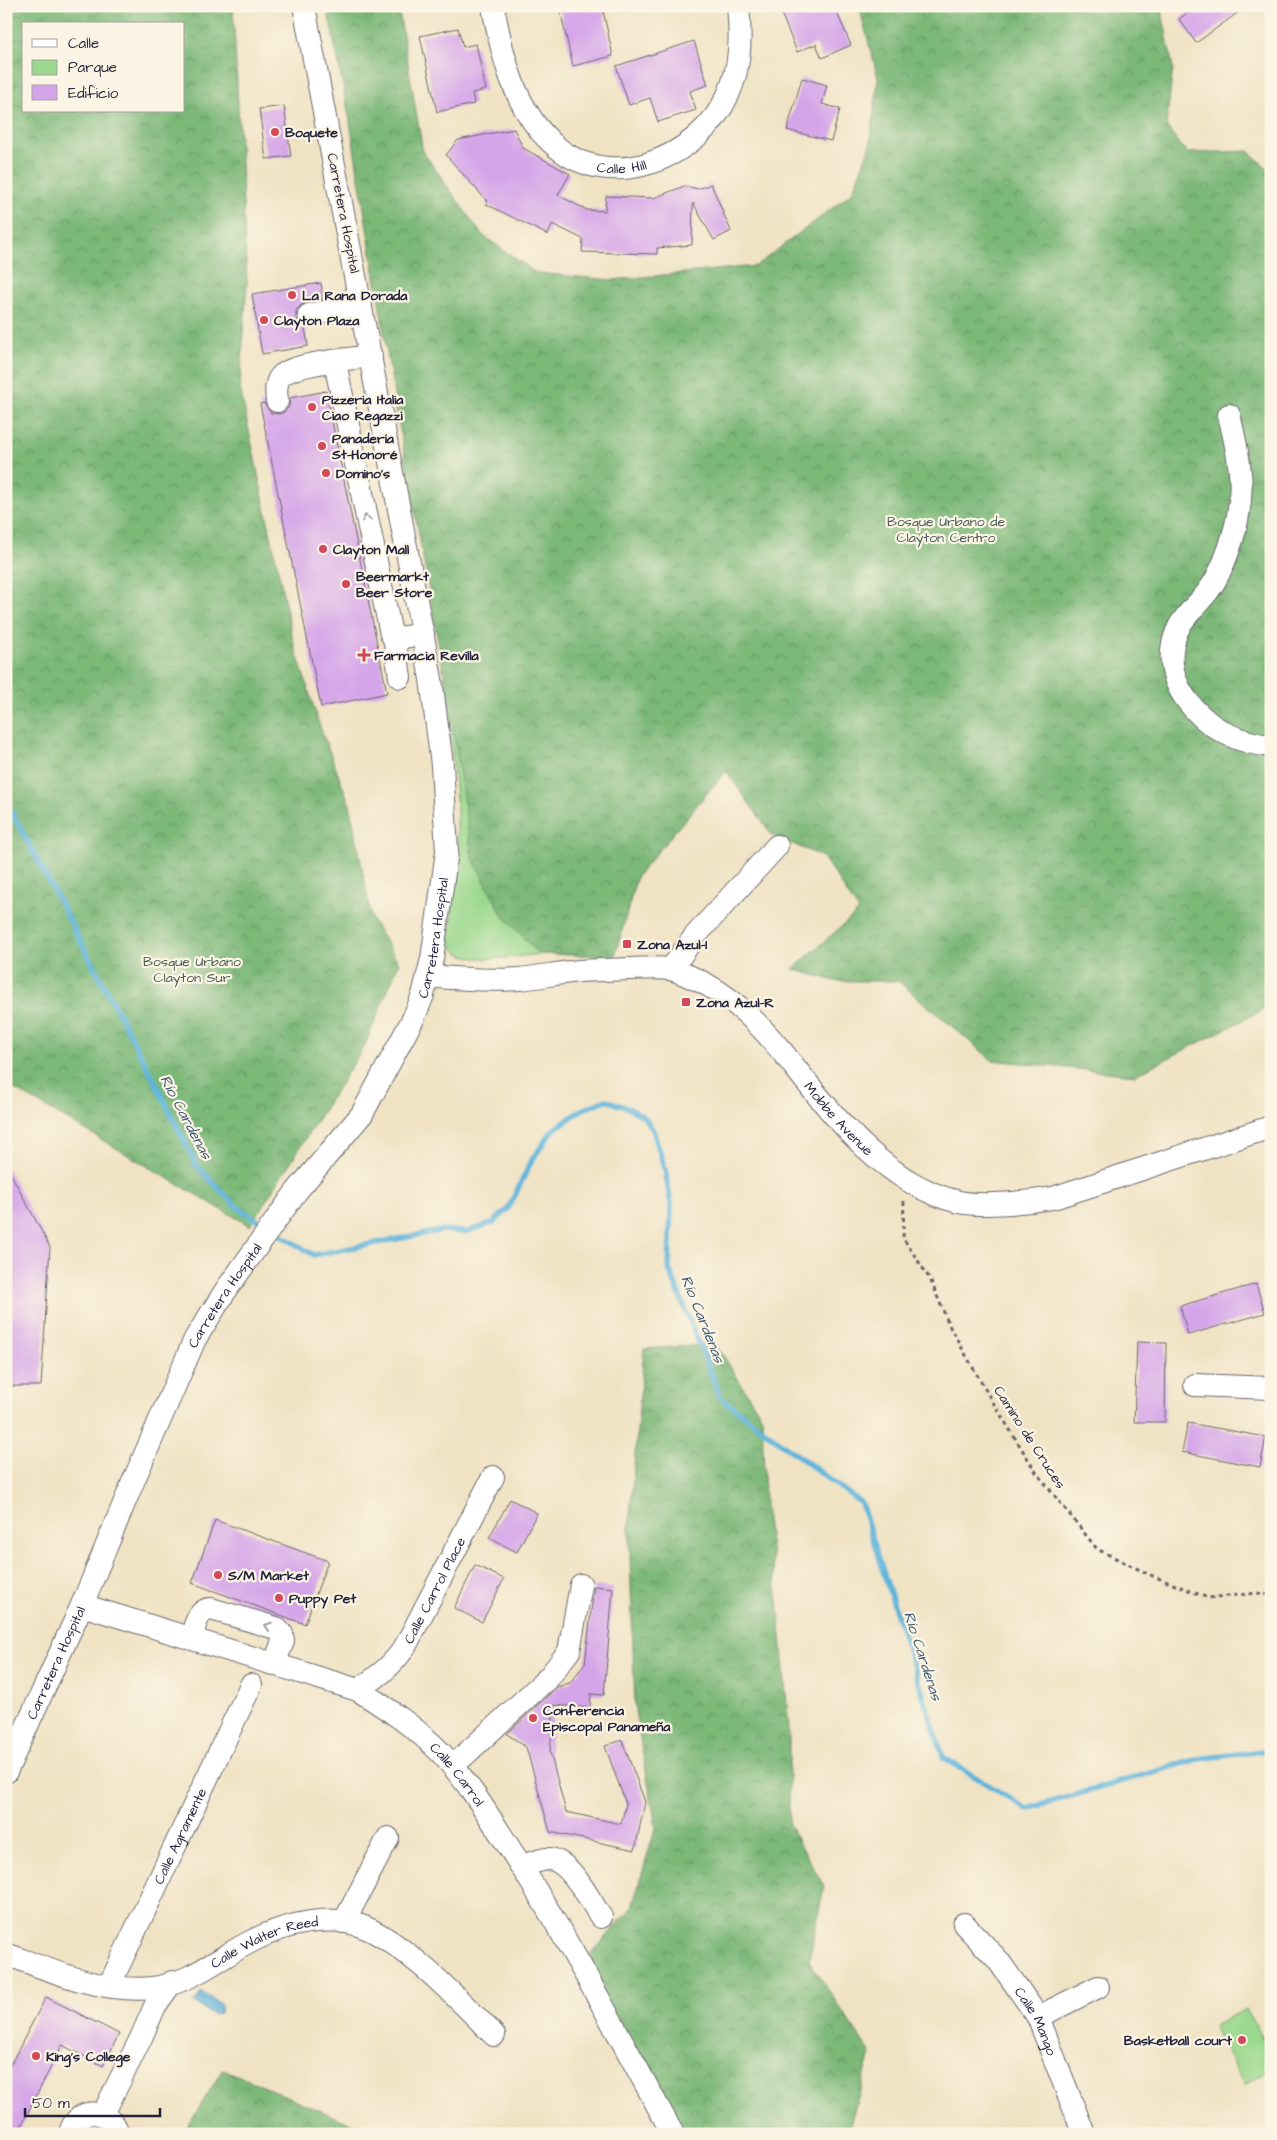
<svg xmlns="http://www.w3.org/2000/svg" width="1277" height="2140" font-family="'Architects Daughter',sans-serif">
<defs>
<pattern id="forest-crowns" width="20" height="18" patternUnits="userSpaceOnUse" patternTransform="scale(1.25)"><rect width="20" height="18" fill="#7bb878"/><path d="M2 6a3 3 0 1 1 6 0M12 15a3 3 0 1 1 6 0" fill="none" stroke="#649564"/></pattern>
<pattern id="water-ripples" width="26" height="14" patternUnits="userSpaceOnUse" patternTransform="scale(1.25)"><rect width="26" height="14" fill="#5eb4db"/><path d="M2 4q2-2 4 0t4 0M15 11q2-2 4 0t4 0" fill="none" stroke="#4d92b3"/></pattern>
</defs>
<rect width="100%" height="100%" fill="#fcf5e5"/>
<filter id="ink" filterUnits="userSpaceOnUse"><feTurbulence type="fractalNoise" baseFrequency=".02" numOctaves="2"/><feDisplacementMap in="SourceGraphic" scale="10" xChannelSelector="R" yChannelSelector="G"/><feConvolveMatrix kernelMatrix="1 2 1 2 8 2 1 2 1" color-interpolation-filters="sRGB"/></filter>
<filter id="wash" filterUnits="userSpaceOnUse"><feTurbulence type="fractalNoise" baseFrequency=".0096" numOctaves="4" result="noise"/><feDisplacementMap in="SourceGraphic" scale="20" xChannelSelector="R" yChannelSelector="G"/><feGaussianBlur stdDeviation="1.12" result="paint"/><feColorMatrix in="noise" values="0 0 0 0 0 0 0 0 0 0 0 0 0 0 0 0 0 1.4 0 .05"/><feComposite in="paint" operator="in"/></filter>
<g filter="url(#wash)">
<rect width="100%" height="100%" fill="#f0e3c4"/>
<g fill="#9ad88d" stroke="#5e7d64">
<path d="M 446,686 L 451,714 L 502,914 L 539,954 C 519,956 473,965 456,951 C 452,948 450,943 449,938 L 457,867 L 457,808 Z"/>
<polygon points="1246,2009 1271,2055 1271,2070 1244,2085 1213,2026"/>
</g>
<g fill="url(#forest-crowns)" stroke="#4e6d5a" fill-rule="evenodd">
<path d="M 6,6 L 233,6 L 247,282 L 240,388 L 293,641 L 319,724 L 350,805 L 372,920 L 399,963 L 365,1045 L 250,1226 L 6,1084 ZM 24,24 L 184,24 L 184,111 L 24,111 Z"/>
<polygon points="327,6 398,6 423,152 482,235 536,273 612,280 756,266 852,193 870,146 878,78 859,6 1161,6 1173,68 1166,126 1187,153 1248,151 1271,171 1271,1001 1267,1008 1135,1075 992,1060 898,981 835,981 793,969 859,911 823,857 772,835 726,771 637,876 615,956 539,954 502,914 472,857 451,714 396,407 349,116"/>
<polygon points="716,1344 762,1417 765,1505 778,1601 789,1728 789,1825 824,1886 809,1961 871,2054 847,2134 685,2134 645,2096 586,1960 632,1907 656,1827 635,1711 629,1526 644,1349"/>
<polygon points="223,2069 375,2134 183,2134"/>
</g>
<polygon fill="url(#water-ripples)" stroke="#406b8b" points="201,1992 221,2004 220,2013 214,2015 195,2003"/>
<g fill="none" stroke-linecap="round" stroke-linejoin="round">
<g stroke="#5eb4db" stroke-width="5.5">
<polyline points="6,801 153,1078 197,1166 238,1208 267,1226"/>
<polyline points="274,1231 314,1255 444,1230 466,1232 493,1223 508,1209 532,1160 552,1131 581,1110 606,1100 628,1108 643,1116 653,1130 665,1169 671,1205 669,1269 721,1398 861,1503 943,1757 1027,1809 1198,1759 1271,1750"/>
</g>
</g>
<g id="blocks">
<g fill="#d5a5e9">
<polygon points="559,6 602,6 613,56 573,66"/>
<polygon points="778,6 834,6 851,45 822,58 816,44 797,52"/>
<polygon points="1197,6 1247,6 1196,43 1179,19"/>
<polygon points="458,28 463,47 476,44 486,90 472,93 474,104 437,112 420,36"/>
<polygon points="694,41 708,85 690,91 696,110 658,122 650,98 629,105 616,66"/>
<polygon points="802,78 827,85 822,104 840,109 831,141 787,130"/>
<polygon points="284,106 291,156 266,159 259,109"/>
<polygon points="514,129 523,148 570,174 558,195 587,210 605,211 606,196 654,198 684,186 698,189 711,184 731,231 714,240 693,203 692,245 657,248 657,254 582,252 583,239 552,224 548,235 486,204 487,201 446,155 458,140"/>
<polygon points="321,283 323,299 306,302 300,306 296,311 296,318 299,323 305,327 308,346 262,354 252,294"/>
<polygon points="326,391 387,693 321,707 260,404 264,403 271,413 279,414 284,412 289,407 290,398"/>
<polygon points="6,1165 50,1247 41,1386 6,1386"/>
<polygon points="1256,1284 1265,1313 1188,1335 1180,1306"/>
<polygon points="1137,1342 1166,1343 1165,1422 1134,1422"/>
<polygon points="1188,1423 1266,1437 1260,1467 1182,1452"/>
<polygon points="510,1499 537,1513 517,1552 489,1538"/>
<polygon points="215,1520 328,1561 305,1624 192,1583"/>
<polygon points="475,1565 504,1579 482,1622 454,1608"/>
<polygon points="594,1586 613,1588 604,1695 591,1694 590,1708 554,1705 550,1752 566,1812 621,1824 626,1804 605,1746 622,1740 645,1802 635,1850 550,1832 526,1747 507,1734 557,1687 570,1683 585,1663"/>
<polygon points="46,1997 119,2034 103,2066 62,2045 17,2134 6,2134 6,2073"/>
</g>
</g>
</g>
<g filter="url(#ink)">
<use href="#blocks" fill-opacity="0" stroke="#6a666b" stroke-width="1"/>
<g fill="none" stroke-linecap="round" stroke-linejoin="round">
<g stroke="#6a666b" stroke-width="24">
<g id="minor">
<path id="s1" d="M 493,6 C 502,55 514,108 552,143 C 608,196 699,159 728,95 C 741,67 741,36 738,6"/>
<polyline points="309,315 361,304"/>
<polyline points="335,362 391,634 398,638 423,634"/>
<path d="M 277,401 C 276,393 275,381 282,375 C 296,363 351,359 371,356"/>
<path d="M 1229,415 C 1242,467 1247,497 1229,549 C 1224,563 1218,578 1209,590 C 1200,602 1188,612 1180,625 C 1164,655 1172,685 1194,709 C 1214,731 1241,743 1271,746"/>
<polyline points="394,637 400,677"/>
<polyline points="671,969 695,936 777,846"/>
<path id="s2" d="M 428,976 C 459,979 488,981 519,979 C 539,977 559,973 579,971 C 595,970 612,970 628,969 C 641,969 656,967 670,969 C 677,970 684,974 691,977 C 733,994 765,1030 793,1065 C 835,1119 889,1186 959,1202 C 982,1207 1029,1202 1053,1198 L 1271,1127"/>
<polyline points="1195,1385 1271,1388"/>
<path id="s3" d="M 82,1605 L 358,1690 C 388,1709 417,1728 442,1754 C 471,1785 493,1823 516,1858 C 573,1947 622,2042 673,2134"/>
<path d="M 191,1638 C 195,1627 197,1609 211,1609 L 276,1628 L 282,1634 L 283,1641 L 274,1665"/>
<path id="s4" d="M 358,1690 C 377,1677 393,1666 406,1645 L 493,1477"/>
<polyline points="453,1766 549,1677 569,1651 581,1585"/>
<path id="s5" d="M 6,1772 L 82,1605 L 133,1482 L 195,1339 L 226,1290 L 296,1192 L 362,1114 L 414,1017 L 423,995 L 432,959 L 447,851 L 442,765 L 431,679 L 304,6"/>
<path d="M 521,1866 C 529,1864 539,1860 547,1859 C 569,1857 590,1901 601,1917"/>
<polyline points="344,1922 388,1838"/>
<path id="s6" d="M 964,1924 L 998,1960 L 1038,2017 L 1084,2134"/>
<path id="s7" d="M 6,1954 C 53,1971 101,1993 152,1988 C 190,1984 221,1956 254,1940 C 286,1924 329,1913 364,1927 C 406,1944 461,2002 494,2035"/>
<path id="s8" d="M 109,1986 L 251,1685"/>
<polyline points="1038,2017 1098,1987"/>
<polyline points="103,2114 140,2040 155,2006 172,1982"/>
<path d="M 70,2134 C 75,2106 112,2107 118,2134"/>
</g>
</g>
<polyline stroke="#6a666b" stroke-width="3" stroke-dasharray="4 4" stroke-linecap="butt" points="904,1201 903,1238 930,1279 950,1327 989,1396 1036,1472 1097,1549 1148,1574 1208,1598 1257,1593 1271,1595"/>
<use href="#minor" stroke="#fff" stroke-width="22"/>
</g>
<defs><path id="oneway-chevron" d="M-2-3.5L2.5 0L-2 3.5" fill="none" stroke-width="1.6" stroke-linecap="round" stroke-linejoin="round" transform="scale(1.25)"/></defs>
<g stroke="#9c9ca7">
<use href="#oneway-chevron" transform="translate(366 518) rotate(-102)"/>
<use href="#oneway-chevron" transform="translate(268 1626) rotate(-162)"/>
</g>
</g>
<g fill="#d1495b" stroke="#fcf5e5" stroke-width="2">
<circle cx="275" cy="132" r="5"/>
<circle cx="292" cy="295" r="5"/>
<circle cx="264" cy="320" r="5"/>
<circle cx="312" cy="407" r="5"/>
<circle cx="322" cy="446" r="5"/>
<circle cx="326" cy="473" r="5"/>
<circle cx="323" cy="549" r="5"/>
<circle cx="346" cy="584" r="5"/>
<path d="M361.5 647.5h5v5h5v5h-5v5h-5v-5h-5v-5h5z"/>
<rect x="622" y="939" width="10" height="10" rx="2.5"/>
<rect x="681" y="997" width="10" height="10" rx="2.5"/>
<circle cx="218" cy="1575" r="5"/>
<circle cx="279" cy="1598" r="5"/>
<circle cx="533" cy="1718" r="5"/>
<circle cx="1242" cy="2040" r="5"/>
<circle cx="36" cy="2056" r="5"/>
</g>
<g text-anchor="middle" stroke-width="4.5" stroke-linejoin="round" paint-order="stroke">
<g font-size="14" font-weight="bold" fill="#22223b" stroke="#fcf5e5" text-anchor="start">
<text x="285" y="137">Boquete</text>
<text x="302" y="300">La Rana Dorada</text>
<text x="274" y="325">Clayton Plaza</text>
<text x="322" y="404">Pizzeria Italia<tspan x="322" dy="16">Ciao Regazzi</tspan></text>
<text x="332" y="443">Panadería<tspan x="332" dy="16">St-Honoré</tspan></text>
<text x="336" y="478">Domino's</text>
<text x="333" y="554">Clayton Mall</text>
<text x="356" y="581">Beermarkt<tspan x="356" dy="16">Beer Store</tspan></text>
<text x="374" y="660">Farmacia Revilla</text>
<text x="637" y="949">Zona Azul-I</text>
<text x="696" y="1007">Zona Azul-R</text>
<text x="228" y="1580">S/M Market</text>
<text x="289" y="1603">Puppy Pet</text>
<text x="543" y="1715">Conferencia<tspan x="543" dy="16">Episcopal Panameña</tspan></text>
<text x="1232" y="2045" text-anchor="end">Basketball court</text>
<text x="46" y="2061">King's College</text>
</g>
<g font-size="14" fill="#22223b" stroke="#fcf5e5">
<text dy="5" stroke="none"><textPath href="#s1" startOffset="228">Calle Hill</textPath></text>
<text transform="translate(344 213) rotate(79)" y="5">Carretera Hospital</text>
<text dy="5" stroke="none"><textPath href="#s5" startOffset="945">Carretera Hospital</textPath></text>
<text dy="5" stroke="none"><textPath href="#s2" startOffset="472">Mobbe Avenue</textPath></text>
<text dy="5" stroke="none"><textPath href="#s5" startOffset="525">Carretera Hospital</textPath></text>
<text transform="translate(1030 1437) rotate(57)" y="5">Camino de Cruces</text>
<text dy="5" stroke="none"><textPath href="#s4" startOffset="128">Calle Carrol Place</textPath></text>
<text dy="5" stroke="none"><textPath href="#s5" startOffset="120">Carretera Hospital</textPath></text>
<text dy="5" stroke="none"><textPath href="#s3" startOffset="420">Calle Carrol</textPath></text>
<text dy="5" stroke="none"><textPath href="#s8" startOffset="166">Calle Agramente</textPath></text>
<text dy="5" stroke="none"><textPath href="#s7" startOffset="274">Calle Walter Reed</textPath></text>
<text dy="5" stroke="none"><textPath href="#s6" startOffset="122">Calle Mango</textPath></text>
</g>
<g font-size="14" fill="#465954" stroke="#fcf5e5">
<text x="946" y="526">Bosque Urbano de<tspan x="946" dy="16">Clayton Centro</tspan></text>
<text x="192" y="966">Bosque Urbano<tspan x="192" dy="16">Clayton Sur</tspan></text>
</g>
<g font-size="15" font-style="italic" fill="#375573" stroke="#fcf5e5">
<text transform="translate(186 1117) rotate(62)" y="5">Río Cardenas</text>
<text transform="translate(703 1319) rotate(68)" y="5">Río Cardenas</text>
<text transform="translate(923 1656) rotate(72)" y="5">Río Cardenas</text>
</g>
</g>
<rect width="1277" height="2140" fill="none" stroke="#fcf5e5" stroke-width="25"/>
<rect x="22" y="22" width="162" height="90" fill="#fcf5e5" stroke="#a5a1a1"/>
<rect x="32" y="39" width="25" height="8" fill="#ffffff" stroke="#a5a1a1"/>
<text x="68" y="48" font-size="15" fill="#22223b">Calle</text>
<rect x="32" y="60" width="25" height="15" fill="#9ad88d" stroke="#a5a1a1"/>
<text x="68" y="72" font-size="15" fill="#22223b">Parque</text>
<rect x="32" y="85" width="25" height="15" fill="#d5a5e9" stroke="#a5a1a1"/>
<text x="68" y="98" font-size="15" fill="#22223b">Edificio</text>
<path d="M25 2108v8h135v-8" fill="none" stroke="#22223b" stroke-width="2.5"/>
<text x="32" y="2108" font-size="15" fill="#22223b" stroke="#fcf5e5" stroke-width="4" paint-order="stroke">50 m</text>
</svg>
